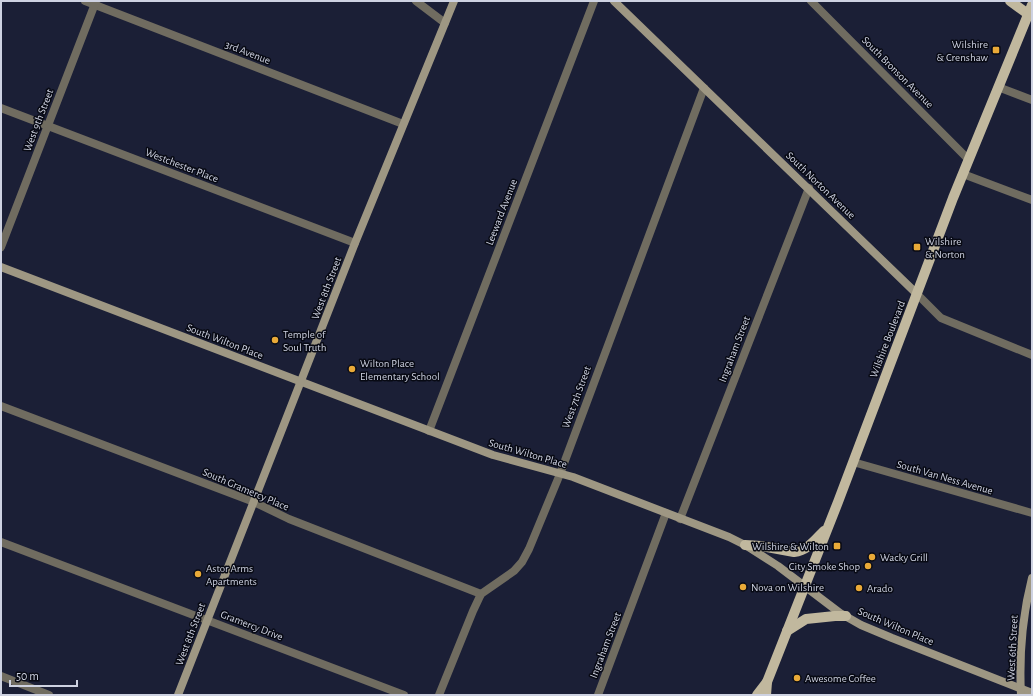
<svg xmlns="http://www.w3.org/2000/svg" width="1033" height="696" font-family="'Alegreya Sans',sans-serif">
<rect width="100%" height="100%" fill="#1b1f36"/>
<g fill="none" stroke-linecap="round" stroke-linejoin="round">
<g stroke="#706c60" stroke-width="8">
<polyline points="85,1 403,124"/>
<polyline points="416,1 445,23"/>
<polyline points="811,1 968,159"/>
<polyline points="998,87 1032,100"/>
<polyline points="1,108 355,243"/>
<polyline points="963,174 1032,200"/>
<polyline points="1,247 96,1"/>
<polyline points="917,294 941,318 1032,355"/>
<polyline points="1,406 254,502 289,519 481,594"/>
<polyline points="429,431 594,1"/>
<polyline points="853,462 1032,513"/>
<polyline points="680,519 809,188"/>
<polyline points="1,542 404,695"/>
<polyline points="1,676 49,695"/>
<polyline points="439,695 473,611 481,594 514,571 522,562 529,549 560,474 704,88"/>
<polyline points="598,695 666,513"/>
</g>
<g stroke="#9e9783" stroke-width="8">
<polyline points="614,1 917,294"/>
<polyline points="1,267 493,455 573,477 729,537 745,545 778,566 840,613 861,625 892,638 1032,693"/>
<polyline points="178,695 355,243 454,1"/>
<path d="M 1021,695 C 1019,655 1022,617 1032,578"/>
</g>
<g stroke="#c1b89e" stroke-width="10">
<polyline points="1010,1 1028,14"/>
<path d="M 745,545 L 761,546 L 794,552 C 808,550 814,541 824,531"/>
<polyline points="787,631 806,619 835,616 846,616"/>
<polyline points="757,695 767,682"/>
<polyline points="766,695 767,682 838,502 953,198 1032,5"/>
</g>
</g>
<g fill="#eaaa38" stroke="#080a14" stroke-width="1.5">
<rect x="992" y="46" width="8" height="8" rx="2"/>
<rect x="913" y="243" width="8" height="8" rx="2"/>
<circle cx="275" cy="340" r="4"/>
<circle cx="352" cy="369" r="4"/>
<rect x="833" y="542" width="8" height="8" rx="2"/>
<circle cx="872" cy="557" r="4"/>
<circle cx="868" cy="566" r="4"/>
<circle cx="198" cy="574" r="4"/>
<circle cx="743" cy="587" r="4"/>
<circle cx="859" cy="588" r="4"/>
<circle cx="797" cy="678" r="4"/>
</g>
<g text-anchor="middle" stroke-width="3" stroke-linejoin="round" paint-order="stroke">
<g font-size="11" fill="#ced2e1" stroke="#080a14" text-anchor="start">
<text x="988" y="48" text-anchor="end">Wilshire<tspan x="988" dy="13">&amp; Crenshaw</tspan></text>
<text x="925" y="245">Wilshire<tspan x="925" dy="13">&amp; Norton</tspan></text>
<text x="283" y="338">Temple of<tspan x="283" dy="13">Soul Truth</tspan></text>
<text x="360" y="367">Wilton Place<tspan x="360" dy="13">Elementary School</tspan></text>
<text x="829" y="550" text-anchor="end">Wilshire &amp; Wilton</text>
<text x="880" y="561">Wacky Grill</text>
<text x="860" y="570" text-anchor="end">City Smoke Shop</text>
<text x="206" y="572">Astor Arms<tspan x="206" dy="13">Apartments</tspan></text>
<text x="751" y="591">Nova on Wilshire</text>
<text x="867" y="592">Arado</text>
<text x="805" y="682">Awesome Coffee</text>
</g>
<g font-size="11" fill="#ced2e1" stroke="#080a14">
<text transform="translate(248 52) rotate(21)" y="4">3rd Avenue</text>
<text transform="translate(898 72) rotate(45)" y="4">South Bronson Avenue</text>
<text transform="translate(38 120) rotate(-69)" y="4">West 9th Street</text>
<text transform="translate(182 165) rotate(21)" y="4">Westchester Place</text>
<text transform="translate(821 185) rotate(44)" y="4">South Norton Avenue</text>
<text transform="translate(501 212) rotate(-69)" y="4">Leeward Avenue</text>
<text transform="translate(326 288) rotate(-69)" y="4">West 8th Street</text>
<text transform="translate(887 339) rotate(-69)" y="4">Wilshire Boulevard</text>
<text transform="translate(225 341) rotate(21)" y="4">South Wilton Place</text>
<text transform="translate(734 349) rotate(-69)" y="4">Ingraham Street</text>
<text transform="translate(576 397) rotate(-70)" y="4">West 7th Street</text>
<text transform="translate(528 453) rotate(16)" y="4">South Wilton Place</text>
<text transform="translate(945 477) rotate(16)" y="4">South Van Ness Avenue</text>
<text transform="translate(246 489) rotate(23)" y="4">South Gramercy Place</text>
<text transform="translate(252 625) rotate(21)" y="4">Gramercy Drive</text>
<text transform="translate(896 626) rotate(23)" y="4">South Wilton Place</text>
<text transform="translate(190 634) rotate(-69)" y="4">West 8th Street</text>
<text transform="translate(605 645) rotate(-69)" y="4">Ingraham Street</text>
<text transform="translate(1012 648) rotate(-87)" y="4">West 6th Street</text>
</g>
</g>
<rect width="1033" height="696" fill="none" stroke="#ced2e1" stroke-width="4"/>
<path d="M10 680v6h67v-6" fill="none" stroke="#ced2e1" stroke-width="2"/>
<text x="16" y="680" font-size="12" fill="#ced2e1" stroke="#080a14" stroke-width="3" paint-order="stroke">50 m</text>
</svg>
